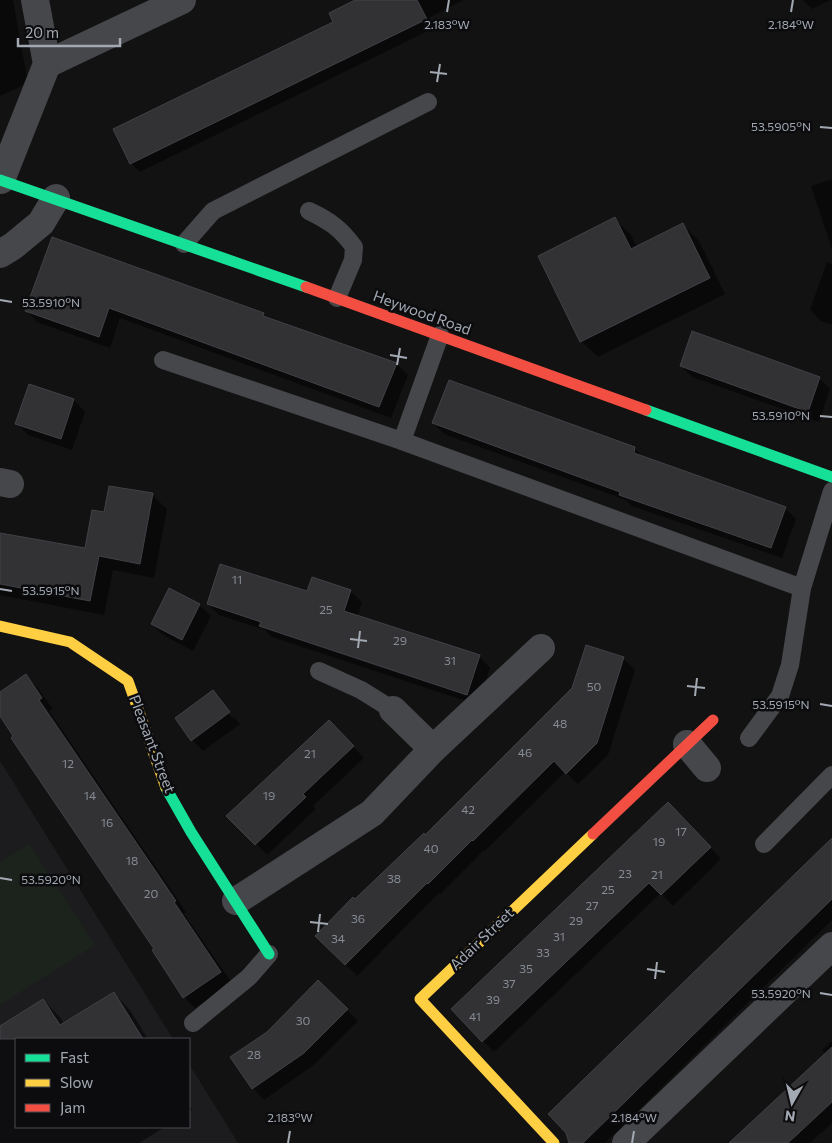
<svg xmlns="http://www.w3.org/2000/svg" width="832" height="1143" font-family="Commissioner,sans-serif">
<rect width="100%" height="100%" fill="#121212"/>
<polygon fill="#1c1c1e" points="0,761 173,1039 16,1039 16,1127 189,1127 189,1064 238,1143 0,1143"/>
<polygon fill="#1c221c" points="29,844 95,945 0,1005 0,862"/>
<g fill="#0007">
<polygon points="0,0 13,0 28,83 0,96"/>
<polygon points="357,0 463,0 429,18 434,28 140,172 131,163 335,23"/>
<polygon points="803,0 831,0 812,9"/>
<polygon points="832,179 832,249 811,186"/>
<polygon points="615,219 631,235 637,247 683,225 699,241 725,294 598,357 581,341 539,257"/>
<polygon points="53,238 263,314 268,319 397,364 408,375 391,418 120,318 110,348 37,322 26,310"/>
<polygon points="827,262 832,264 832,325 821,321 810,310"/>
<polygon points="681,366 819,378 830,389 819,422 692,377"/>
<polygon points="29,386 74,400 85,412 72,450 28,435 17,424"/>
<polygon points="433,423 634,448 644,458 785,508 796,519 782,558 632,506 626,500 444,434"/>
<polygon points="152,495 167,509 154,578 113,570 104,615 0,595 0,534 86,550 105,513"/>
<polygon points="169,590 199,605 211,616 193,651 163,635 152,624"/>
<polygon points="350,591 362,602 357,617 479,656 490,668 478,705 272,637 265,630 219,615 208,604"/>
<polygon points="623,658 635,670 608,755 578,784 565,772 485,851 484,850 440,894 439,893 357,976 317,936"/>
<polygon points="26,676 37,687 53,709 49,711 168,885 186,912 184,914 232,983 195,1008 184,997 156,949 0,714 0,694"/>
<polygon points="212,691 223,702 220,702 232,718 234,717 240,724 203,751 192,740 176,719"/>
<polygon points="329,722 364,758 313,806 316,809 267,855 228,816"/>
<polygon points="679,814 721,859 673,906 661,893 494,1052 452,1009"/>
<polygon points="832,839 832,920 605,1143 570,1143"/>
<polygon points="318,982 358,1021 315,1064 264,1100 253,1088 231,1057 268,1033"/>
<polygon points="114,993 130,1010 148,1039 16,1039 16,1127 165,1127 139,1143 0,1143 0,1027 43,1000 59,1016 64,1024"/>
<polygon points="832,1041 832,1123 810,1143 730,1143 826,1054 822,1050"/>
<polygon points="189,1104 192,1110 189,1112"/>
</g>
<g fill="#323235" stroke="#404246">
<polygon points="355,0 417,0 427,19 130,164 113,129 333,22 329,13"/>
<polygon points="615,217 631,249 683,223 710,278 580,342 538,256"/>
<polygon points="52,237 264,313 263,316 397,363 379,407 109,308 99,337 25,311"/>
<polygon points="692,331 820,377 808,412 680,366"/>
<polygon points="449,380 635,447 634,453 786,507 771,548 619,495 620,492 432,423"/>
<polygon points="29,384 74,399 61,439 15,424"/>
<polygon points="109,486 153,493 140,564 99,556 90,601 0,584 0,533 85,548 92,510 104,512"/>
<polygon points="220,564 307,591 312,577 351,590 344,611 480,655 467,695 259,626 261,622 207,604"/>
<polygon points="169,588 200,604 182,640 151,624"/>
<polygon points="586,645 624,657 597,743 566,774 554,761 473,841 472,840 428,884 427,883 345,965 315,936 353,897 355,899 424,833 425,835 572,688"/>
<polygon points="26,674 42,698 39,700 157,873 176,901 174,902 221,972 183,998 152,950 154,949 11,738 13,736 0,716 0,692"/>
<polygon points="213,690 230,712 191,741 175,718"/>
<polygon points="329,720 354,746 303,794 306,797 255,845 226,816"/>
<polygon points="668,802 711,847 661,895 649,883 482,1042 451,1009"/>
<polygon points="832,838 832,899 583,1143 569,1143 566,1133 548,1114"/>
<polygon points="318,980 348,1009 304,1053 252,1089 230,1057 267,1032"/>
<polygon points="114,992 143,1039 0,1039 0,1026 43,999 60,1025"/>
<polygon points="832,1047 832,1102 788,1143 729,1143"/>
</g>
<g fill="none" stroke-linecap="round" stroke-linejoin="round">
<g stroke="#46474b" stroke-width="18">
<path d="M 309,211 C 330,221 341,229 354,247 L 353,260 L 337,298"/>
<polyline points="184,244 213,211 428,102"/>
<polyline points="163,360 402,441 802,588 832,491"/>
<polyline points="402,441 440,335"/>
<polyline points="319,671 361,690 393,710"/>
<polyline points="749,738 780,696 790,665 802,588"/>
<polyline points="764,844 832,775"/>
<polyline points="193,1023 249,977 269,954"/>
</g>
<g stroke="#46474b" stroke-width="28">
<polyline points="47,64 182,0"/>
<polyline points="1,180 47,64 35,0"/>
<polyline points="0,254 13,246 41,223 56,198"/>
<polyline points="0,482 10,484"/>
<polyline points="393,710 433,749"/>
<polyline points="687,744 707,768"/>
<polyline points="236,901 372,813 433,749 541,648"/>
<polyline points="626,1143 832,946"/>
</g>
<g stroke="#16e098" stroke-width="11">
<polyline points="0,180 306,287"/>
<polyline points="646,410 832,477"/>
<polyline points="166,788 191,832 269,954"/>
</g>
<g stroke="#ffcf43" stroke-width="11">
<polyline points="0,626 70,642 128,681 166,788"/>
<polyline points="554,1143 420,999 593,834"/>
</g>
<g stroke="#f24e42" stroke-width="11">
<polyline points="306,287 646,410"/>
<polyline points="593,834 713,720"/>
</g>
</g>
<path fill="none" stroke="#a2a9b3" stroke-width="2" d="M 447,12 L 449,0M 791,12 L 793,0M 430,72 L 447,74M 437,82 L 440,64M 820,127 L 832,128M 0,300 L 12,302M 390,355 L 407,358M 397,365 L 400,348M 820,416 L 832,417M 0,589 L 12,591M 350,639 L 367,641M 358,648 L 360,631M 687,686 L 705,688M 695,696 L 697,678M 820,704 L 832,706M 0,878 L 12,880M 310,922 L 328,924M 318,932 L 320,914M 647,969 L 665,972M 655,979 L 657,962M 820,993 L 832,995M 288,1143 L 290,1131M 632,1143 L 634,1131"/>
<g text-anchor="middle" stroke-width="5" stroke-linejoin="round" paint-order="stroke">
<g font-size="12" fill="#868b94">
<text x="237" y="584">11</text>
<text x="326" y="614">25</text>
<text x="400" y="645">29</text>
<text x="450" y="665">31</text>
<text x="594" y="691">50</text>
<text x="560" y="728">48</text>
<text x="525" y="757">46</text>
<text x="310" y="758">21</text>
<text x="68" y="768">12</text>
<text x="90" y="800">14</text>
<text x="269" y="800">19</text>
<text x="468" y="814">42</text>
<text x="107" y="827">16</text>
<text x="681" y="836">17</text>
<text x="659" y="846">19</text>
<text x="431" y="853">40</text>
<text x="132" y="865">18</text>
<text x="625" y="878">23</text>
<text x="657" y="879">21</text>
<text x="394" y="883">38</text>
<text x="608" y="894">25</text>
<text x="151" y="898">20</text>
<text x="592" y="910">27</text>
<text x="358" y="923">36</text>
<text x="576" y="925">29</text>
<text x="559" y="941">31</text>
<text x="338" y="943">34</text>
<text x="543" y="957">33</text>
<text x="526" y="973">35</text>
<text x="509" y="988">37</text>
<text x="493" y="1004">39</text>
<text x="475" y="1021">41</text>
<text x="303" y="1025">30</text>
<text x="254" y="1059">28</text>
</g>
<g font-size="15" fill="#a2a9b3" stroke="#0c0c0e">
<text transform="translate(422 313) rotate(20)" y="5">Heywood Road</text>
<text transform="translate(152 744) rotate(69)" y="5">Pleasant Street</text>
<text transform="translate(482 939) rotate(-44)" y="5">Adair Street</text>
</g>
</g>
<g font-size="12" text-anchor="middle" fill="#a2a9b3" stroke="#0c0c0e" stroke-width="5" stroke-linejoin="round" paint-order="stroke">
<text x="447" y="29">2.183°W</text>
<text x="791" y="29">2.184°W</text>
<text x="781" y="131">53.5905°N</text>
<text x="51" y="307">53.5910°N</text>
<text x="781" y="420">53.5910°N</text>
<text x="51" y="595">53.5915°N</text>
<text x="781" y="709">53.5915°N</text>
<text x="51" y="884">53.5920°N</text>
<text x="781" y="998">53.5920°N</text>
<text x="290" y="1122">2.183°W</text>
<text x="634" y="1122">2.184°W</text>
</g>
<rect x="15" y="1038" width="175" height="90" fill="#0c0c0e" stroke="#484b50"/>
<rect x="25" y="1054" width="25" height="8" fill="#16e098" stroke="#484b50"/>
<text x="60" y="1063" font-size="15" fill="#a2a9b3">Fast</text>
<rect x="25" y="1079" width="25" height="8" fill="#ffcf43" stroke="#484b50"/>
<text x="60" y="1088" font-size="15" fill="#a2a9b3">Slow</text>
<rect x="25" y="1104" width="25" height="8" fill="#f24e42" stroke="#484b50"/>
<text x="60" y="1113" font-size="15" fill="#a2a9b3">Jam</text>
<g transform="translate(792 1103) rotate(188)" stroke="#0c0c0e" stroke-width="4" paint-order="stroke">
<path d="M0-4L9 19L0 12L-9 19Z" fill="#a2a9b3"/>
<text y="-8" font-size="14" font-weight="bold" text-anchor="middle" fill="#a2a9b3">N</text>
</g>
<path d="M18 38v8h102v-8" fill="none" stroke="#a2a9b3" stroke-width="2.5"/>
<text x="25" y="38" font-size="15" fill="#a2a9b3" stroke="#0c0c0e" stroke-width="4" paint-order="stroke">20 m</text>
</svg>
